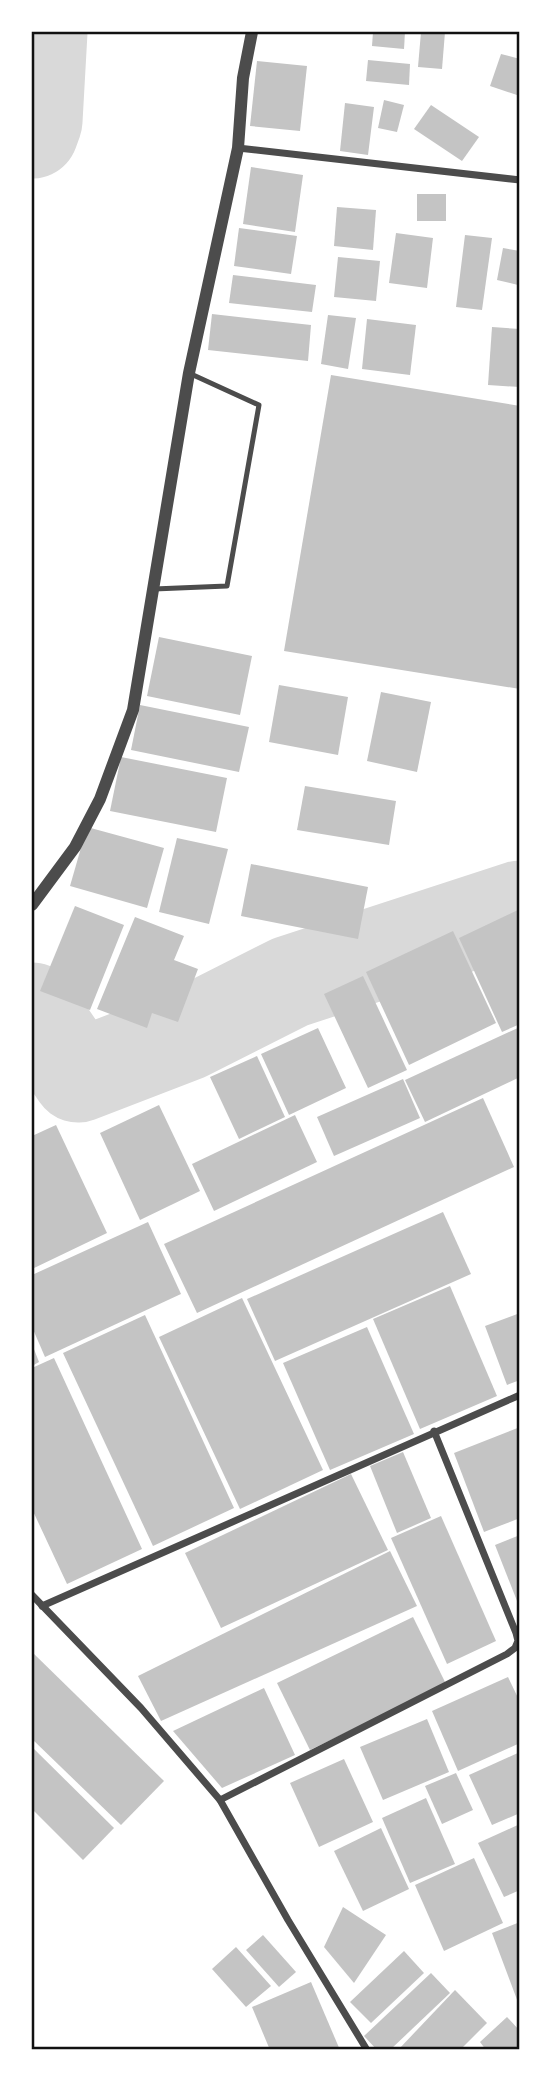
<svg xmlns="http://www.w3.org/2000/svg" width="551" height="2081" font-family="Figtree,sans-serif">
<rect width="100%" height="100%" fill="#fff"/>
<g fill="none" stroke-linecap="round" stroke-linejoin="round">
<g stroke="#d9d9d9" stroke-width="93">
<polyline points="32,132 36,121 41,32"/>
<polyline points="32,1009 78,1076 187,1034 290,982 520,907"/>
</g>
</g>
<g fill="#c4c4c4">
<polygon points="373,32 405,32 404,49 372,46"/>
<polygon points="421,32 445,32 442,69 418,67"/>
<polygon points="501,54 520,59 520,96 490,86"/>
<polygon points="368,60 410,64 409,85 366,81"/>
<polygon points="257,61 307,66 300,131 250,126"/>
<polygon points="384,100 404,105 397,132 378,128"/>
<polygon points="345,103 374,107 368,155 340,151"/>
<polygon points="431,105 479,137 462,161 414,129"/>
<polygon points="251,167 303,175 295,232 243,224"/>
<rect x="417" y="194" width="29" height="27"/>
<polygon points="337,207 376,210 373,250 334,246"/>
<polygon points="239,228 297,236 291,274 234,266"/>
<polygon points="396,233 433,238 427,288 389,283"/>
<polygon points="465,235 492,238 482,310 456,307"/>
<polygon points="503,248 520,251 518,285 497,280"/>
<polygon points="338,257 380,261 376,301 334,297"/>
<polygon points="233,275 316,285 312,312 229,303"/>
<polygon points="212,314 311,325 308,361 208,350"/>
<polygon points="328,315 356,318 348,369 321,364"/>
<polygon points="367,319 416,325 410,375 362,369"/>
<polygon points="492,327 520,329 520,387 488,385"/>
<polygon points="331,375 520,406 520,689 284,651"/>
<polygon points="159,637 252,656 240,715 147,696"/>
<polygon points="279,685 348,697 338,755 269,742"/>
<polygon points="381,692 431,702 417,772 367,761"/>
<polygon points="140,705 249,727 239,772 131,750"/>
<polygon points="121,757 227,778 216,832 110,811"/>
<polygon points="305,786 396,801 389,845 297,830"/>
<polygon points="87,827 164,848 147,908 70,886"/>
<polygon points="177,838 228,849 209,924 159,912"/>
<polygon points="251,864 368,887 358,939 241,916"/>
<polygon points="75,906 124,925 90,1010 40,991"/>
<polygon points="520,909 520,1024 502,1032 459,938"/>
<polygon points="135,917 184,936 174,960 198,969 178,1022 152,1013 147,1028 97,1009"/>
<polygon points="453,931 496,1023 409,1065 366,972"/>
<polygon points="363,976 407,1070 368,1088 324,994"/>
<polygon points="520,1027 520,1077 425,1122 405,1080"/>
<polygon points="318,1028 346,1088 289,1115 261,1054"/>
<polygon points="257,1056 285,1117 239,1139 210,1077"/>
<polygon points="403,1079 420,1118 334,1156 317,1117"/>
<polygon points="483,1098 514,1167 197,1313 164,1244"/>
<polygon points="159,1105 200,1191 140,1220 100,1133"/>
<polygon points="295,1115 317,1162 214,1211 192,1164"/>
<polygon points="56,1125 107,1233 32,1269 32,1136"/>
<polygon points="443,1212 471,1274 275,1361 247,1299"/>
<polygon points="148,1222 181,1294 45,1357 32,1327 32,1275"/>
<polygon points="450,1286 497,1396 420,1429 373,1319"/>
<polygon points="242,1298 323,1470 240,1509 159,1337"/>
<polygon points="520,1313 520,1380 507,1385 485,1326"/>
<polygon points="145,1315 234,1508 153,1546 63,1353"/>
<polygon points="367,1327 414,1434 330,1470 283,1363"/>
<polygon points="32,1344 39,1362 32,1366"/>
<polygon points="54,1358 142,1549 67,1584 32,1509 32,1368"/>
<polygon points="520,1427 520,1518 484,1532 454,1453"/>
<polygon points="403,1452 431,1518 397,1533 370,1466"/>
<polygon points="351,1474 388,1550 221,1628 185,1553"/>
<polygon points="441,1516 496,1641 447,1664 391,1538"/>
<polygon points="520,1535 520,1606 519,1606 495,1545"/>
<polygon points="390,1551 417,1606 161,1721 138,1676"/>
<polygon points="413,1617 446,1684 310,1750 277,1683"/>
<polygon points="32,1652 164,1781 121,1825 32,1739"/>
<polygon points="508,1677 520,1702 520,1743 458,1771 432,1711"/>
<polygon points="264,1688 295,1755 222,1788 173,1731"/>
<polygon points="427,1719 449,1772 383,1800 360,1747"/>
<polygon points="32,1747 114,1828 83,1860 32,1809"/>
<polygon points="520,1752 520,1813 492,1825 469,1775"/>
<polygon points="344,1759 373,1822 319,1847 290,1783"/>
<polygon points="456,1773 473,1810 442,1824 425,1786"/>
<polygon points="426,1798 455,1864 410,1883 382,1818"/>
<polygon points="520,1824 520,1890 504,1897 478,1843"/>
<polygon points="381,1828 409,1889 363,1911 334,1851"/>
<polygon points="474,1858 503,1923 444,1951 415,1885"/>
<polygon points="343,1907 386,1935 354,1983 324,1947"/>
<polygon points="520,1922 520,2004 519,2005 492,1933"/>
<polygon points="263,1935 296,1972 279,1987 246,1950"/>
<polygon points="236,1947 271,1986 246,2007 212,1969"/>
<polygon points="404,1951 424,1973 371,2023 350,2002"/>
<polygon points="431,1973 450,1993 390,2050 377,2050 364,2036"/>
<polygon points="311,1982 340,2050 270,2050 252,2007"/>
<polygon points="455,1990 487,2023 460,2050 398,2050"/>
<polygon points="507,2017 520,2031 520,2050 486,2050 480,2042"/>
</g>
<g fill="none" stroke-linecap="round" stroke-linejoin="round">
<polyline stroke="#4c4c4c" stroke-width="5" points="154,589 227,586 259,405 191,374"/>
<g stroke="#4c4c4c" stroke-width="7">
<polyline points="238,148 520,180"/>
<polyline points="32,1595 141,1708 220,1800 288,1920 367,2050"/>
<polyline points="42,1606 520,1395"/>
<polyline points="220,1800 507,1654 515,1648 518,1641 516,1633 434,1431"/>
</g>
<polyline stroke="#4c4c4c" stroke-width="12" points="32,905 75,847 100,799 133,710 189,373 238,148 243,78 252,32"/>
</g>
<rect width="551" height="2081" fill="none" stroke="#ffffff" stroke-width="66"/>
<rect x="33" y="33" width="485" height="2015" fill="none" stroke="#111" stroke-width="2.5"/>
</svg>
